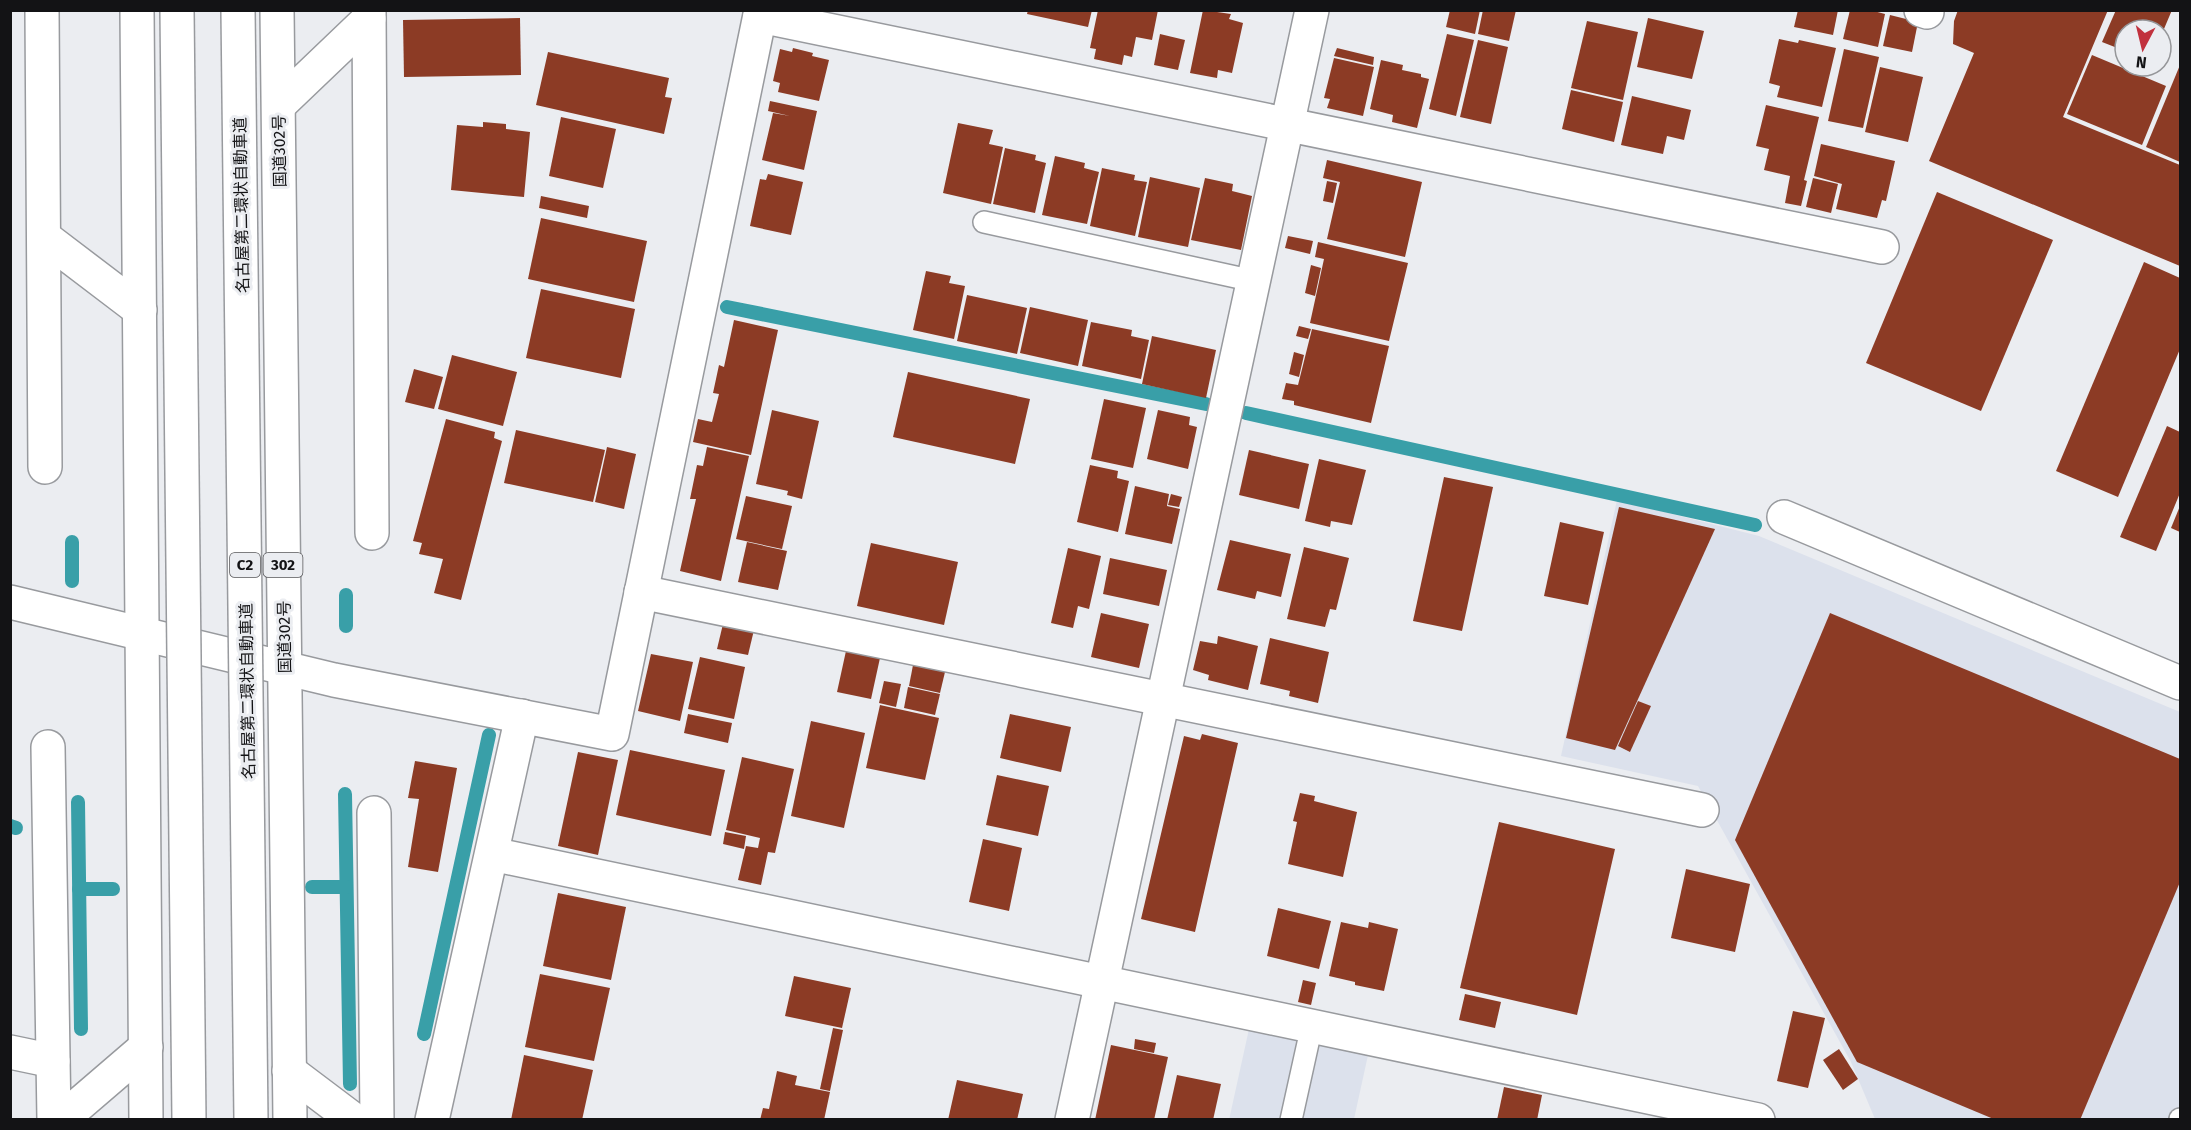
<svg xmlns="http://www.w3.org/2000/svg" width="2191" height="1130" font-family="'Fira Sans','Noto Sans JP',sans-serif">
<rect width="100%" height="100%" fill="#ebedf1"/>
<g fill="#dce1ec">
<polygon points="1617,500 1759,536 2180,712 2180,1119 1875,1119 1851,1062 1698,786 1561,756"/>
<polygon points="1249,1029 1368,1055 1354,1119 1229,1120"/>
</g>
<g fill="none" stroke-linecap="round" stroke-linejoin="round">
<g stroke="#399fa8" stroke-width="14">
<polyline points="727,307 1206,404"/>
<polyline points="1246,413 1755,525"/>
<polyline points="72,581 72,542"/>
<polyline points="346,626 346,595"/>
<polyline points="345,794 350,1084"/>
<polyline points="78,802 81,1029"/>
<polyline points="10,826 16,828"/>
<polyline points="312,887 346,887"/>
<polyline points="79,889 113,889"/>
<polyline points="424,1034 489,735"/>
</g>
</g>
<g fill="#8c3b25">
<polygon points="1028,10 1092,10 1088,27 1027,14"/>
<polygon points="1098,10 1158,10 1152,40 1136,37 1132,57 1124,55 1122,65 1094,59 1096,49 1090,48"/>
<polygon points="1203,10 1231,14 1229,19 1243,23 1232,73 1218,70 1217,78 1190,73"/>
<polygon points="1450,10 1480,10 1475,34 1446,27"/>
<polygon points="1483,10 1516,10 1509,41 1478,34"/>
<polygon points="1798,10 1838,10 1833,35 1794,27"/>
<polygon points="1850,10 1870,10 1885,14 1878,47 1843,39"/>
<polygon points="1958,10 2108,10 2063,117 2180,165 2180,266 1929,161 1974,53 1953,44 1954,21"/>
<polygon points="2116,10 2172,10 2161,36 2161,30 2125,30 2125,51 2102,42"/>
<polygon points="1890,15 1918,22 1912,52 1883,46"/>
<polygon points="520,18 521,75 404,77 403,20"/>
<polygon points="1648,18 1704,31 1692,79 1637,67"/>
<polygon points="1587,21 1638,32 1623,100 1571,88"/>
<polygon points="1160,34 1185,40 1178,70 1154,65"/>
<polygon points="1447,34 1474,40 1456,116 1429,109"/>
<polygon points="1779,39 1798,43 1799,40 1836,48 1822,107 1777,97 1780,86 1769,83"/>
<polygon points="1478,40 1508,47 1491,124 1460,117"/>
<polygon points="793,48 813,53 812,56 829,60 819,101 778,92 780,83 773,81 780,49 792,52"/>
<polygon points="1337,48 1374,57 1373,65 1334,56"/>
<polygon points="1844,49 1879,57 1863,128 1828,121"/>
<polygon points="548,52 669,78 665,97 672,98 664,134 536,105"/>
<polygon points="2092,55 2166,86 2142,145 2067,114"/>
<polygon points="1334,58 1374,67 1363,116 1327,108 1330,99 1324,98"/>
<polygon points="1381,60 1403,65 1402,70 1421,74 1421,77 1429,79 1417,128 1392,122 1393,115 1370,109"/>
<polygon points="2180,65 2180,162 2146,147"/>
<polygon points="1880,67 1923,77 1908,142 1865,132"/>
<polygon points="1571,90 1623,102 1614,142 1562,129"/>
<polygon points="1632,96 1691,110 1684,140 1667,136 1663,154 1621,145"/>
<polygon points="770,101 817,111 804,170 762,160 773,113 790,116 768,111"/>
<polygon points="1766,105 1819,117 1804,180 1807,181 1801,206 1785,203 1790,176 1764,170 1769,149 1756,146"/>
<polygon points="561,117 616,129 603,188 549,176"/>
<polygon points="483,122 506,124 506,129 530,132 524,197 451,190 457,125 483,127"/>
<polygon points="958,123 993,130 989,144 1003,147 991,204 943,193"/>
<polygon points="1821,144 1895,161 1886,201 1882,200 1877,218 1836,209 1842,184 1814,176"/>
<polygon points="1005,148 1036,155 1035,160 1046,163 1035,213 993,204"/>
<polygon points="1055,156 1085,163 1084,168 1099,172 1087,224 1042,215"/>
<polygon points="1327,160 1422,182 1405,257 1327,239 1340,182 1323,178"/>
<polygon points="1102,168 1135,175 1134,180 1147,182 1135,236 1090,226"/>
<polygon points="768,174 803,182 791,235 750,226 760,179 766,180"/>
<polygon points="1150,177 1200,188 1188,247 1138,237"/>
<polygon points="1205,178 1233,184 1232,191 1252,196 1241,250 1191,240"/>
<polygon points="1813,178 1838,184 1831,213 1806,207"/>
<polygon points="1327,181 1337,183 1333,203 1323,201"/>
<polygon points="1937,192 2053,240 1981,411 1866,363"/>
<polygon points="541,196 589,206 587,218 539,208"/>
<polygon points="541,218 647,241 634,302 528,279"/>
<polygon points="1288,236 1313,241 1310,254 1285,248"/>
<polygon points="1318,242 1408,263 1389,341 1310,323 1324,259 1315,257"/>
<polygon points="2144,262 2180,278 2180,349 2118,497 2056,471"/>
<polygon points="1311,265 1321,268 1315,296 1305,293"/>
<polygon points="926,271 951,276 949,283 965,286 954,339 913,330"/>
<polygon points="541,289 635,309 621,378 526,358"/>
<polygon points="967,295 1027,308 1017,354 957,341"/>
<polygon points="1030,307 1088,320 1078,366 1020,353"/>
<polygon points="734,320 778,330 751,455 693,442 698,419 712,422 719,394 713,393 719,365 724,367"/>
<polygon points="1091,322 1132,330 1131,336 1149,340 1141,379 1082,366"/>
<polygon points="1299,326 1311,329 1308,339 1296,336"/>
<polygon points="1312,329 1389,346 1371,423 1294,405 1294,401 1282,399 1286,383 1298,385"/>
<polygon points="1152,336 1216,350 1206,398 1142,384"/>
<polygon points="1294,352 1304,355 1299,377 1289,374"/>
<polygon points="452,355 517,372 503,426 438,409"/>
<polygon points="414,369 443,377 434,409 405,402"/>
<polygon points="908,372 1030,399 1015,464 893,437"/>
<polygon points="1104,399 1146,408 1133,468 1091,459"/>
<polygon points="772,410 819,421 802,499 787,495 788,491 756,484"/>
<polygon points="1158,410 1190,417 1189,425 1197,427 1188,469 1147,459"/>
<polygon points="446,419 495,432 494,438 502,441 461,600 434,593 443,559 419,554 422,543 413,541"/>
<polygon points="2167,426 2180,432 2180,493 2156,551 2120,537"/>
<polygon points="516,430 605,450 593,502 504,483"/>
<polygon points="607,447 636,454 624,509 595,502"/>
<polygon points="707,447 749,456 721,581 680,571 696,499 690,499 697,465 703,466"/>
<polygon points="1249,450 1309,464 1299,509 1239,495"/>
<polygon points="1319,459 1366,470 1352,525 1331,521 1330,527 1305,521"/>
<polygon points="1090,465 1118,471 1117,478 1129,481 1118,532 1077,522"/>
<polygon points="1444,477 1493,487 1462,631 1413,621"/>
<polygon points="1135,486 1169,494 1167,506 1180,509 1172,544 1125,534"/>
<polygon points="1171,494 1182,497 1179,507 1168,505"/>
<polygon points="746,496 792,506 782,549 736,539"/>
<polygon points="2180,506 2180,532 2171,528"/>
<polygon points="1619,507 1715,529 1615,750 1566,738"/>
<polygon points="1560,522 1604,532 1588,605 1544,596"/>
<polygon points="1230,540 1291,554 1281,597 1257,591 1255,599 1217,590"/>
<polygon points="747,542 787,551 778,590 738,582"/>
<polygon points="871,543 958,562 944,625 857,606"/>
<polygon points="1304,547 1349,558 1336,610 1330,609 1325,627 1287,619"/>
<polygon points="1068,548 1101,556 1089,609 1078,606 1073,628 1051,623"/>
<polygon points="1110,558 1167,570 1159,606 1103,594"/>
<polygon points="1101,613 1149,624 1139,668 1091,657"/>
<polygon points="1830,613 2180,759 2180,882 2080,1120 1996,1120 1857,1062 1735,840"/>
<polygon points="723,624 754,630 748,655 717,649"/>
<polygon points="1218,636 1258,646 1248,690 1208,680 1209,675 1193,670 1200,641 1217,644"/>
<polygon points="1270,638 1329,652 1318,703 1289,696 1290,691 1260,684"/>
<polygon points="846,651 880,658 871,699 837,692"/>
<polygon points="651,654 693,662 680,721 638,711"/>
<polygon points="700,657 745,667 734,719 688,709"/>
<polygon points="913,665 945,672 940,693 909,686"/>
<polygon points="884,681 901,684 896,707 879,703"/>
<polygon points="908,687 940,694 935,715 904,708"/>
<polygon points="1638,701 1651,706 1630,752 1618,746"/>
<polygon points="880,705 939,718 925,780 866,768"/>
<polygon points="688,714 732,723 728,743 684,733"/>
<polygon points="1010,714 1071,727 1061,772 1000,758"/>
<polygon points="811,721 865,733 844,828 791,816"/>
<polygon points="1202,734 1238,743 1195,932 1141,919 1184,736 1200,740"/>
<polygon points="630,750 725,770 711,836 616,815"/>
<polygon points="578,752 618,760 598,855 558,846"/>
<polygon points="742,757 794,769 775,853 768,852 761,885 738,880 746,846 758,848 760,838 726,830"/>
<polygon points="415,761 457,768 438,872 408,867 419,799 408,798"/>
<polygon points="997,775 1049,786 1038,836 986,825"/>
<polygon points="1300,793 1315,796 1314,801 1357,812 1343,877 1288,864 1297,822 1293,821"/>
<polygon points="1499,822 1615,849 1577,1015 1460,988"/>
<polygon points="725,832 746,836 744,849 723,844"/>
<polygon points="983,839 1022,848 1009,911 969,902"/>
<polygon points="1686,869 1750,884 1735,952 1671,938"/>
<polygon points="558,893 626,907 611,980 543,966"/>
<polygon points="1278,908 1331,921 1319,969 1267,956"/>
<polygon points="1341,922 1368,928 1369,922 1398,929 1384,991 1355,985 1355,982 1329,976"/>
<polygon points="540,974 610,988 594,1061 525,1047"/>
<polygon points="794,976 851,988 842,1028 785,1016"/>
<polygon points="1303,980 1316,983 1311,1005 1298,1002"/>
<polygon points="1465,994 1501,1002 1495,1028 1459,1020"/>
<polygon points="1793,1011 1825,1018 1808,1088 1777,1081"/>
<polygon points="833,1028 843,1030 830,1091 820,1089"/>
<polygon points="1135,1039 1156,1043 1154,1053 1134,1049"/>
<polygon points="1111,1045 1168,1057 1154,1120 1095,1120"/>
<polygon points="1839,1049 1858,1079 1843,1090 1823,1060"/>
<polygon points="524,1055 593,1070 582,1120 511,1120"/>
<polygon points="777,1071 797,1076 795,1085 830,1092 824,1120 760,1120 763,1108 769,1109"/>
<polygon points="1177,1075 1221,1084 1213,1120 1167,1120"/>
<polygon points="957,1080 1023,1094 1017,1120 948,1120"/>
<polygon points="1504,1087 1542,1095 1537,1120 1497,1120"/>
</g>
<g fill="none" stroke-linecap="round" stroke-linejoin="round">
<g stroke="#989a9e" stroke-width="24">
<g id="lane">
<polyline points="984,222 1254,281"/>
<polyline points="1291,1120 1312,1025"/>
<polyline points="2180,1120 2180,1119"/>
</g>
</g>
<g stroke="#989a9e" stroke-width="36">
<g id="street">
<polyline points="42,10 45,467"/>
<polyline points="369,10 372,533"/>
<polyline points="1921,10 1927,12"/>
<polyline points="760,16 1882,247"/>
<polyline points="279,105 369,19"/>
<polyline points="44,237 140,310"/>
<polyline points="1784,517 2180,683"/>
<polyline points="641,592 1702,810"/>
<polyline points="10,602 334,680 612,734 761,10"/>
<polyline points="48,747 54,1120"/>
<polyline points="374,813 377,1120"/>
<polyline points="492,854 1758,1120"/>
<polyline points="10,1052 53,1061"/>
<polyline points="289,1071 354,1120"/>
<polyline points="61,1120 146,1047"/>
<polyline points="432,1120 522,716"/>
<polyline points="1072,1120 1312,10"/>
</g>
</g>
<g stroke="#989a9e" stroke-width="36">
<g id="highway">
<polyline points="137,10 146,1120"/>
<polyline points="277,10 290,1120"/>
</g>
</g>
<use href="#lane" stroke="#fff" stroke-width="21"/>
<use href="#street" stroke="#fff" stroke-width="33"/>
<use href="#highway" stroke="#fff" stroke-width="33"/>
<g stroke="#989a9e" stroke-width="36" stroke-linecap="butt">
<g id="highway-bridge">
<polyline points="177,10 189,1120"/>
<polyline points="238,10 251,1120"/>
</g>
</g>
<use href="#highway-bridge" stroke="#fff" stroke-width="33"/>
</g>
<g text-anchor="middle" stroke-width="6" stroke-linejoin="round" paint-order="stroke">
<g fill="#ebedf1" stroke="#545457" stroke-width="1.5">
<rect x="230" y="553" width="30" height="24" rx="4.5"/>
<rect x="263.5" y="553" width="39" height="24" rx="4.5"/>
</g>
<g font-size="15" font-weight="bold" fill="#131315">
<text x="245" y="570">C2</text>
<text x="283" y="570">302</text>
</g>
<g font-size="16" fill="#131315" stroke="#ebedf1">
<text transform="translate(279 151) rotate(-91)" y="6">国道302号</text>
<text transform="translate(241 205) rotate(-91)" y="6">名古屋第二環状自動車道</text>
<text transform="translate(284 637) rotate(-91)" y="6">国道302号</text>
<text transform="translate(247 691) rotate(-91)" y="6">名古屋第二環状自動車道</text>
</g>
</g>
<rect width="2191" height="1130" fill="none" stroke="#131315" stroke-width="24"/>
<g transform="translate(2143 48) rotate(187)"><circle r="28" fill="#ebedf1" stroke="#959699" stroke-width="1.5"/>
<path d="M0-4.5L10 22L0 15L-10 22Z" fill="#c1313d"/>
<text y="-9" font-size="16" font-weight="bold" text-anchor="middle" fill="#131315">N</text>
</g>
</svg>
